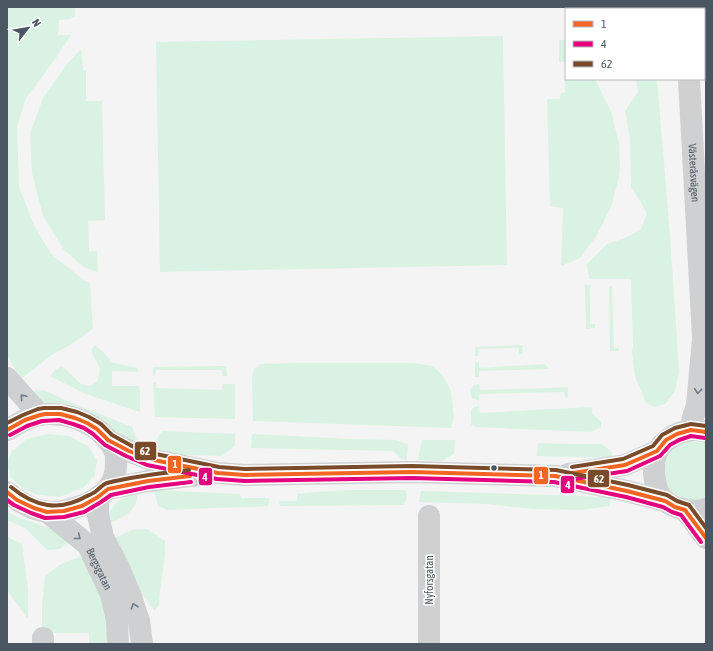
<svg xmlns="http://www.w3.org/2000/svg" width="713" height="651" font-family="'Asap Condensed',sans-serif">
<rect width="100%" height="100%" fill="#f4f4f4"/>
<g fill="#d9f2e3">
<polygon points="7,7 75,7 75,16 69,19 59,20 58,35 71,35 55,59 26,98 17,126 19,187 34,225 51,254 85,281 90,283 93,329 70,345 50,356 21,379 7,356"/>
<polygon points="503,36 507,265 160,272 156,42"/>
<polygon points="559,40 566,40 566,79 595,79 612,114 619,145 620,171 612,205 597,235 580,258 561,266 563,208 550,206 547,99 560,99 561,93 565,92 565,62 559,62"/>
<polygon points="81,49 83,70 86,70 86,101 102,101 105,220 88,221 89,251 97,251 98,272 85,268 64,250 43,216 32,173 30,134 43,98 67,64"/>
<polygon points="636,79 657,79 670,235 679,372 675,391 665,404 655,407 646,403 641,390 635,377 632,350 633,347 631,279 590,279 586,265 607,244 625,238 641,229 647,214 640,201 631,188 630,139 625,111 638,92"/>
<polygon points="585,285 590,285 590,324 595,324 595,328 586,329"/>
<polygon points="609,286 612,286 614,348 619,348 619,351 610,351"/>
<polygon points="95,345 101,350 113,363 138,368 138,372 112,371 112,386 138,386 140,391 140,412 86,394 50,376 55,370 62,366 81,384 90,386 98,381 100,369 91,350"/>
<polygon points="522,345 523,354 519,354 519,348 479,349 478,356 475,356 475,347"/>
<polygon points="475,362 479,362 479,368 545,364 548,369 479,371 479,377 475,377"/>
<polygon points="294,363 413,363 433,366 444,377 451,391 454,417 451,428 253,421 252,377 254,369 261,364"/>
<polygon points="226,366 227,376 222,376 222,370 156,370 156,375 153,376 153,367"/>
<polygon points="153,382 156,382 156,388 222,390 222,384 235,384 235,419 155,417"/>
<polygon points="479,384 480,390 549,388 568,387 568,397 565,398 564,392 479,394 479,401 472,398 470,390 474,385"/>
<polygon points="44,390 70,402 132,427 137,440 136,450 55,407 40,401 33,391"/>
<polygon points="479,406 480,413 592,407 592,413 601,422 601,427 591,432 476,427 471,425 471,410 474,407"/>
<path d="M 163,431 L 235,434 L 235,446 L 222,456 L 156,454 C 155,444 155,438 163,431 Z"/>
<polygon points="47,434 69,436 88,446 97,460 95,475 83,488 59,497 34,494 20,486 11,478 7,464 12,451 27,439"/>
<polygon points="252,434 350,439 395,440 408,444 407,460 401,459 393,451 251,448"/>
<polygon points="422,440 455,440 454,454 442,461 418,460"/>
<path d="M 687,442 L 697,442 L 706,444 L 706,500 C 702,501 698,503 694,502 C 690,502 685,500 682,498 C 664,492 659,470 670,454 C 674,448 680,445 687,442 Z"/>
<polygon points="538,443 569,444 601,444 610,450 613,458 537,456"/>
<polygon points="154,490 240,494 241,498 270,498 268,506 252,507 211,508 167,510 158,506"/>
<polygon points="351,490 406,490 407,498 403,505 280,506 279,501 297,501 297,494 317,492"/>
<path d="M 137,491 C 139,512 123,517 107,525 C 107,520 108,517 110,512 C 116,500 125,496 137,491 Z"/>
<polygon points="421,491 611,497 609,506 582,510 533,509 487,504 419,502"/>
<polygon points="7,511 17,517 63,533 72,541 59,549 47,550 25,528 7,520"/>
<polygon points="147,529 165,541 165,555 160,591 159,605 154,611 146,598 137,594 112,539 132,530"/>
<polygon points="7,537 22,544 28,589 28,619 7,590"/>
<polygon points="82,556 104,600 112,644 89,644 89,633 42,633 42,605 45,576 61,564"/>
</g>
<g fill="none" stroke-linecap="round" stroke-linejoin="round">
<g stroke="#ced0d2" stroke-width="22">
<polyline points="686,7 686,9"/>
<path id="s1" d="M 689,79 L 703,338 L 706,355"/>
<polyline points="7,378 40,415"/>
<path d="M 7,430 C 19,423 32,415 46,414 C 71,413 99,424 112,446 C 113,448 115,451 116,454 C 116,457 116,460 116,463 C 117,490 94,503 71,509 C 46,517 26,508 7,492"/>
<polyline points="691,430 693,417 697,405 703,339"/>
<path d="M 706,432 C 698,429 690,430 682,432 C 673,435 660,444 657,453 C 651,466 654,492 665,501 C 669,504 674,507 679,508 C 688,511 697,512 706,509"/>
<polyline points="108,440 129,451 149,459 218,473 245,475 412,472 555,476 627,491 665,501"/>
<polyline points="568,474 625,465 657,451"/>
<polyline points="108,489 148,481 199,475"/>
<polyline points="98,497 98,515 103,537 119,568 130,594 139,621 142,644"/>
<polyline points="685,510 706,538"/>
<path id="s2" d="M 47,512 L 88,545 L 111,594 L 117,620 L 118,644"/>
<polyline points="429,516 429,644"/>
<polyline points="43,644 43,638"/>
</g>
<g stroke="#fff" stroke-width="7">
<g id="bus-1">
<polyline points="7,430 25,420 40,415 45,414 60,414 75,418 87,423 97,429 108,440 129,451 149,459 218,473 245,475 412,472 555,476 627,491 665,501 675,507 685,510 706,538"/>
<polyline points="573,473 625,465 657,451 666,440 677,434 691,430 706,432"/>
<polyline points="7,492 17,500 34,508 47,512 64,511 82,506 98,497 108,489 148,481 190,476"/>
</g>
</g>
<g stroke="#fff" stroke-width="7">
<g id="bus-2">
<polyline points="10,435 27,426 42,421 59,420 73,424 84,428 93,434 105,445 126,456 147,465 217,479 245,481 412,478 554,482 626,497 663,507 672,512 681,515 701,542"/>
<polyline points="574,479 627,471 660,456 670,445 679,440 691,436 705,438"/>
<polyline points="7,500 14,505 31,513 45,518 64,517 84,512 101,502 111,495 149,487 191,482"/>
</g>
</g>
<g stroke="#fff" stroke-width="7">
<g id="bus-3">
<polyline points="7,423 23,415 38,409 44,408 61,408 77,412 89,417 101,424 112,435 132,446 151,453 219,467 245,469 412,466 556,470 628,485 667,495 677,501 689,505 706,528"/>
<polyline points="572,467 623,459 653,446 662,435 675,428 691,424 706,426"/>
<path d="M 11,487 C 35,507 59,512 87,496 C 90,495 93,493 95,492 C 99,489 103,484 107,483 C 134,476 162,473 189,470"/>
</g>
</g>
<use href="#bus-1" stroke="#f26522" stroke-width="4"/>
<use href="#bus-2" stroke="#e5007d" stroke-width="4"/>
<use href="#bus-3" stroke="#7a4b2a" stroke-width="4"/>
</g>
<defs><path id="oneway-chevron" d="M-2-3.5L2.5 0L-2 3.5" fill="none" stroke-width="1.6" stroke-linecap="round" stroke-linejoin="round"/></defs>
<g stroke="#727b83">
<use href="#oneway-chevron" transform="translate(698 391) rotate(95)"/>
<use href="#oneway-chevron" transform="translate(23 397) rotate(-131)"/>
<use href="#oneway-chevron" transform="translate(78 537) rotate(39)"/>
<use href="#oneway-chevron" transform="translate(134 606) rotate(-109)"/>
</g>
<circle fill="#4a5661" stroke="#fff" stroke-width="1.5" cx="494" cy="468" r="3.5"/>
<g text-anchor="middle" stroke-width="3.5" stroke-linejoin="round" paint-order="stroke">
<g font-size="11" fill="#4a5661" stroke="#fff">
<text dy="4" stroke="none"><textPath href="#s1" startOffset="94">Västeråsvägen</textPath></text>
<text dy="4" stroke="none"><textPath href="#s2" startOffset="79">Bergsgatan</textPath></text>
<text transform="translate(429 580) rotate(-90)" y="4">Nyforsgatan</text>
</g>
</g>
<g stroke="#fff" stroke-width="1.5">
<rect x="134" y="441" width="23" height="20" rx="4" fill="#7a4b2a"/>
<rect x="167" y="455" width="15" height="19" rx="4" fill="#f26522"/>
<rect x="533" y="466" width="16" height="19" rx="4" fill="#f26522"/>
<rect x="198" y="467" width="15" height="19" rx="4" fill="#e5007d"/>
<rect x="587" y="469" width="23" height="19" rx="4" fill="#7a4b2a"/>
<rect x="560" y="475" width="15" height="19" rx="4" fill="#e5007d"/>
</g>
<g font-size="11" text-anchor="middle" font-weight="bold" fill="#fff">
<text x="145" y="455">62</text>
<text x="175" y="468">1</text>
<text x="541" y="479">1</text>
<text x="205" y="481">4</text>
<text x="599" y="483">62</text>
<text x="568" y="489">4</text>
</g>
<rect width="713" height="651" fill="none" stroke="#4a5661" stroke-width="16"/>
<rect x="565" y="8" width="140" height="72" fill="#ffffff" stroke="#b7bbc0"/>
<rect x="573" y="21" width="20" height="6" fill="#f26522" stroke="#b7bbc0"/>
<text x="601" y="28" font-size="12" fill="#4a5661">1</text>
<rect x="573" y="41" width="20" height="6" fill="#e5007d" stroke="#b7bbc0"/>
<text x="601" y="48" font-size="12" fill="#4a5661">4</text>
<rect x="573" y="61" width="20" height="6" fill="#7a4b2a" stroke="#b7bbc0"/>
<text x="601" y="68" font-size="12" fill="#4a5661">62</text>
<g transform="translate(28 28) rotate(59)" stroke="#ffffff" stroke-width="3" paint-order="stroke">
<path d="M0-3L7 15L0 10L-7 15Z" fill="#4a5661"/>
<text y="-6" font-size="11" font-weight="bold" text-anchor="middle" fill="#4a5661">N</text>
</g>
</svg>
